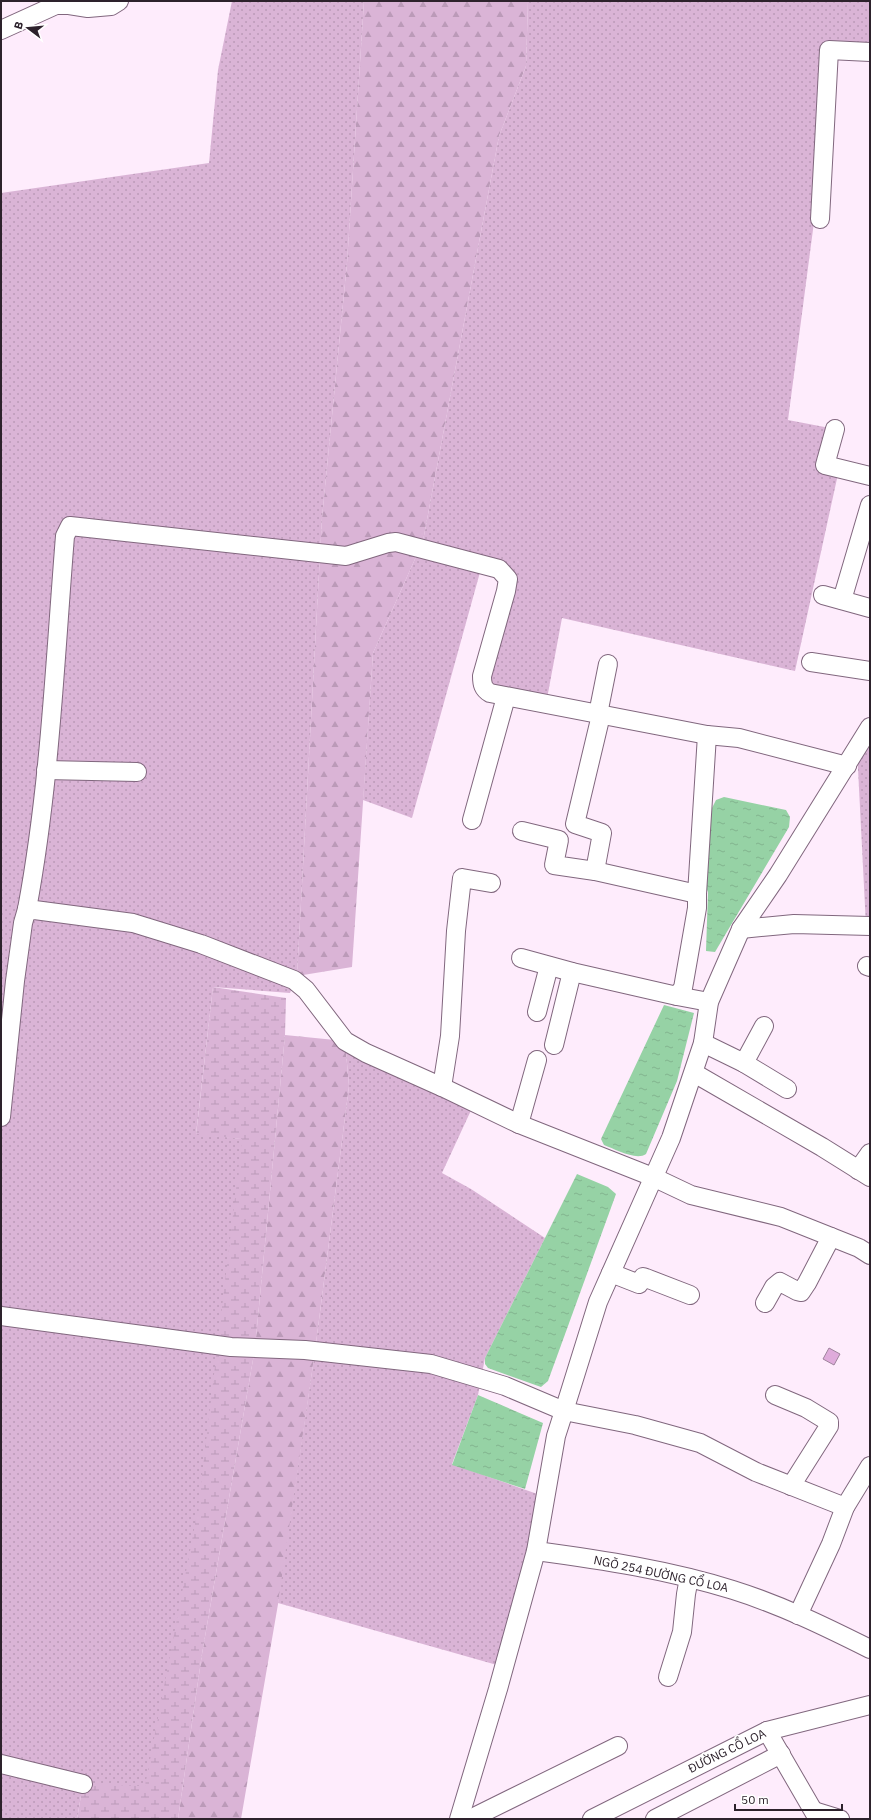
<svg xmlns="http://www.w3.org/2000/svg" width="871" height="1820" font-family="'IBM Plex Sans',sans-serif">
<defs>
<pattern id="forest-firs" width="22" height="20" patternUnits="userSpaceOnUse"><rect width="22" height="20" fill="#dab4d6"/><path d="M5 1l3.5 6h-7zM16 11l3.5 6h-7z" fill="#bb9ab8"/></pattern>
<pattern id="wetland-marsh" width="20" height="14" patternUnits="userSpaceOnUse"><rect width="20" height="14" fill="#dab4d6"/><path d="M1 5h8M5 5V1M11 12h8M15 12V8" fill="none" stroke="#bb9ab8"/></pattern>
<pattern id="garden-dots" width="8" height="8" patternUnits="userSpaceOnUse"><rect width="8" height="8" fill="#dab4d6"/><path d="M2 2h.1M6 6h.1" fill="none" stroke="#bb9ab8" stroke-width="1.8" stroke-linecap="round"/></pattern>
<pattern id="water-ripples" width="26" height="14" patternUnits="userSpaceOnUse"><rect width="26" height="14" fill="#96d2a5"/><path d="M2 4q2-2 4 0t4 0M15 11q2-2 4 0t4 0" fill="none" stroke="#82b48e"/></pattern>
</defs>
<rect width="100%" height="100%" fill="#feecfc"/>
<g fill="url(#forest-firs)">
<polygon points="364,1 528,1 526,66 499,136 423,541 373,653 352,967 297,976 322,518 347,263"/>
<polygon points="285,1035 345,1041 349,1086 315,1351 282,1581 241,1819 178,1819 202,1654 255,1348"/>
</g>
<polygon fill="url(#wetland-marsh)" points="213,987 286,998 285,1035 255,1348 202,1654 178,1819 77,1819 83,1784 241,1139 196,1135"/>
<g fill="url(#garden-dots)">
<polygon points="232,1 364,1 347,263 322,518 297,976 290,993 213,987 196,1134 242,1139 198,1509 145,1786 83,1784 77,1819 1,1819 1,193 209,163 218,70"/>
<polygon points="528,1 870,1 870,52 829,50 814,222 788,420 835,429 825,465 838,474 795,671 562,618 546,704 485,690 504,574 482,565 412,818 363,800 373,653 423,541 499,136 526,66"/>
<polygon points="870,727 870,926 866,926 857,749"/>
<polygon points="345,1041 473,1106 442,1173 471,1189 545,1238 485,1358 478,1395 452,1464 546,1497 504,1667 278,1603 315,1351 349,1086"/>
</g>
<g fill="url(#water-ripples)">
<polygon points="724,797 786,810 790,817 789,827 715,952 706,951 708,892 704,883 712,808 716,800"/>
<path d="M 664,1005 L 694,1013 L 677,1081 L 646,1154 C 636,1161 615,1149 604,1145 L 601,1139 Z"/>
<polygon points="577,1174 608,1187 616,1194 548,1381 541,1387 488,1368 485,1364 485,1358"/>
<polygon points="478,1395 543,1423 525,1489 452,1465"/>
</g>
<polygon fill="#dfabdb" stroke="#9e839c" points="829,1348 840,1354 834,1365 823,1359"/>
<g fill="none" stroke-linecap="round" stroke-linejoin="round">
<g stroke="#81677e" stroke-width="20">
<g id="minor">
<polyline points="1,30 56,5 69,5 88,8 111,6 119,1"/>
<polyline points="820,219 829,50 870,52"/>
<polyline points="835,429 825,465 870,476"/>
<polyline points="823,595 870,608"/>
<polyline points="842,600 870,505"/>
<polyline points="811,662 870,671"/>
<polyline points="598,714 608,664"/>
<polyline points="46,770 137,772"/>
<polyline points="472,820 506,697"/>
<polyline points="595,871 602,833 575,824 601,715"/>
<polyline points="697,894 707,735"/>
<path d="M 27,909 C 50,786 55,660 65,536 L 70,526 L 346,556 L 388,543 L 396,542 L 499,569 L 508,579 L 506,591 L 482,676 C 482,684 483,689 490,693 L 707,735 L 739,738 L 847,766"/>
<polyline points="741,929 794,924 870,926"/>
<polyline points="521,958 572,972 677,996 683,988 697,908 697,894 595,871 554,865 559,840 522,831"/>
<polyline points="867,966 870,967"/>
<polyline points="677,996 709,1002"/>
<polyline points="537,1012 549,966"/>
<polyline points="703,1043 744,1063 787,1089"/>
<polyline points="554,1045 572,972"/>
<polyline points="744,1063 764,1026"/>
<polyline points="694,1073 822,1147 870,1177"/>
<polyline points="442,1087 450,1036 456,931 462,878 491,883"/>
<polyline points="1,1117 15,981 23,923 27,909 133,923 201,944 294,980 306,990 345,1041 366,1053 442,1087 519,1124 653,1177 691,1195 781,1217 859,1248 870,1255"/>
<polyline points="519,1124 537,1060"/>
<polyline points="858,1170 870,1153"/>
<polyline points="611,1273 639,1284 643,1277 646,1278 690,1295"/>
<polyline points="765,1303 774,1287 780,1282 797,1291 801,1292 807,1283 831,1237"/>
<polyline points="1,1316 231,1347 305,1350 431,1364 505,1386 564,1411 635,1425 700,1443 756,1472 845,1507"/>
<polyline points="775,1395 806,1408 829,1422 829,1426 791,1486"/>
<path d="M 536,1551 C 603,1560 669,1570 733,1590 C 781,1605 826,1627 870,1649"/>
<polyline points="798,1615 831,1544 845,1507 870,1466"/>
<polyline points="668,1677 682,1632 686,1594 689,1578"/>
<polyline points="767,1731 818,1819"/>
<polyline points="1,1764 83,1784"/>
<polyline points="814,1811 840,1819"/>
<polyline points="459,1819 498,1689 536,1551 556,1436 564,1411 598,1302 671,1138 703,1043 709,1002 741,929 778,875 870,727"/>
<polyline points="470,1819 618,1746"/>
<polyline points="592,1819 767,1731 870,1705"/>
<polyline points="655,1819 781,1754"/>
</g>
</g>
<use href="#minor" stroke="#fff" stroke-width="18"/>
</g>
<g text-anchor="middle" stroke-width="3.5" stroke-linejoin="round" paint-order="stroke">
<g font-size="12" fill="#2d222c" stroke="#fff">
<text transform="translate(661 1574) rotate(12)" y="4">NGÕ 254 ĐƯỜNG CỔ LOA</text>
<text transform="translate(727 1751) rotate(-26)" y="4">ĐƯỜNG CỔ LOA</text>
</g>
</g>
<rect width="871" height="1820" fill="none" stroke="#2d222c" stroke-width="4"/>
<g transform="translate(28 28) rotate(286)" stroke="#ffffff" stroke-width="3" paint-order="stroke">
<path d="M0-3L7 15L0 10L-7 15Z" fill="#2d222c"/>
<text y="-6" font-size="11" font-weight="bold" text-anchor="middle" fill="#2d222c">B</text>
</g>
<path d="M735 1804v6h107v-6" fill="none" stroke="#2d222c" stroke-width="2"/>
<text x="741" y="1804" font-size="12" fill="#2d222c" stroke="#ffffff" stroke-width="3" paint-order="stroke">50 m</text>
</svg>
